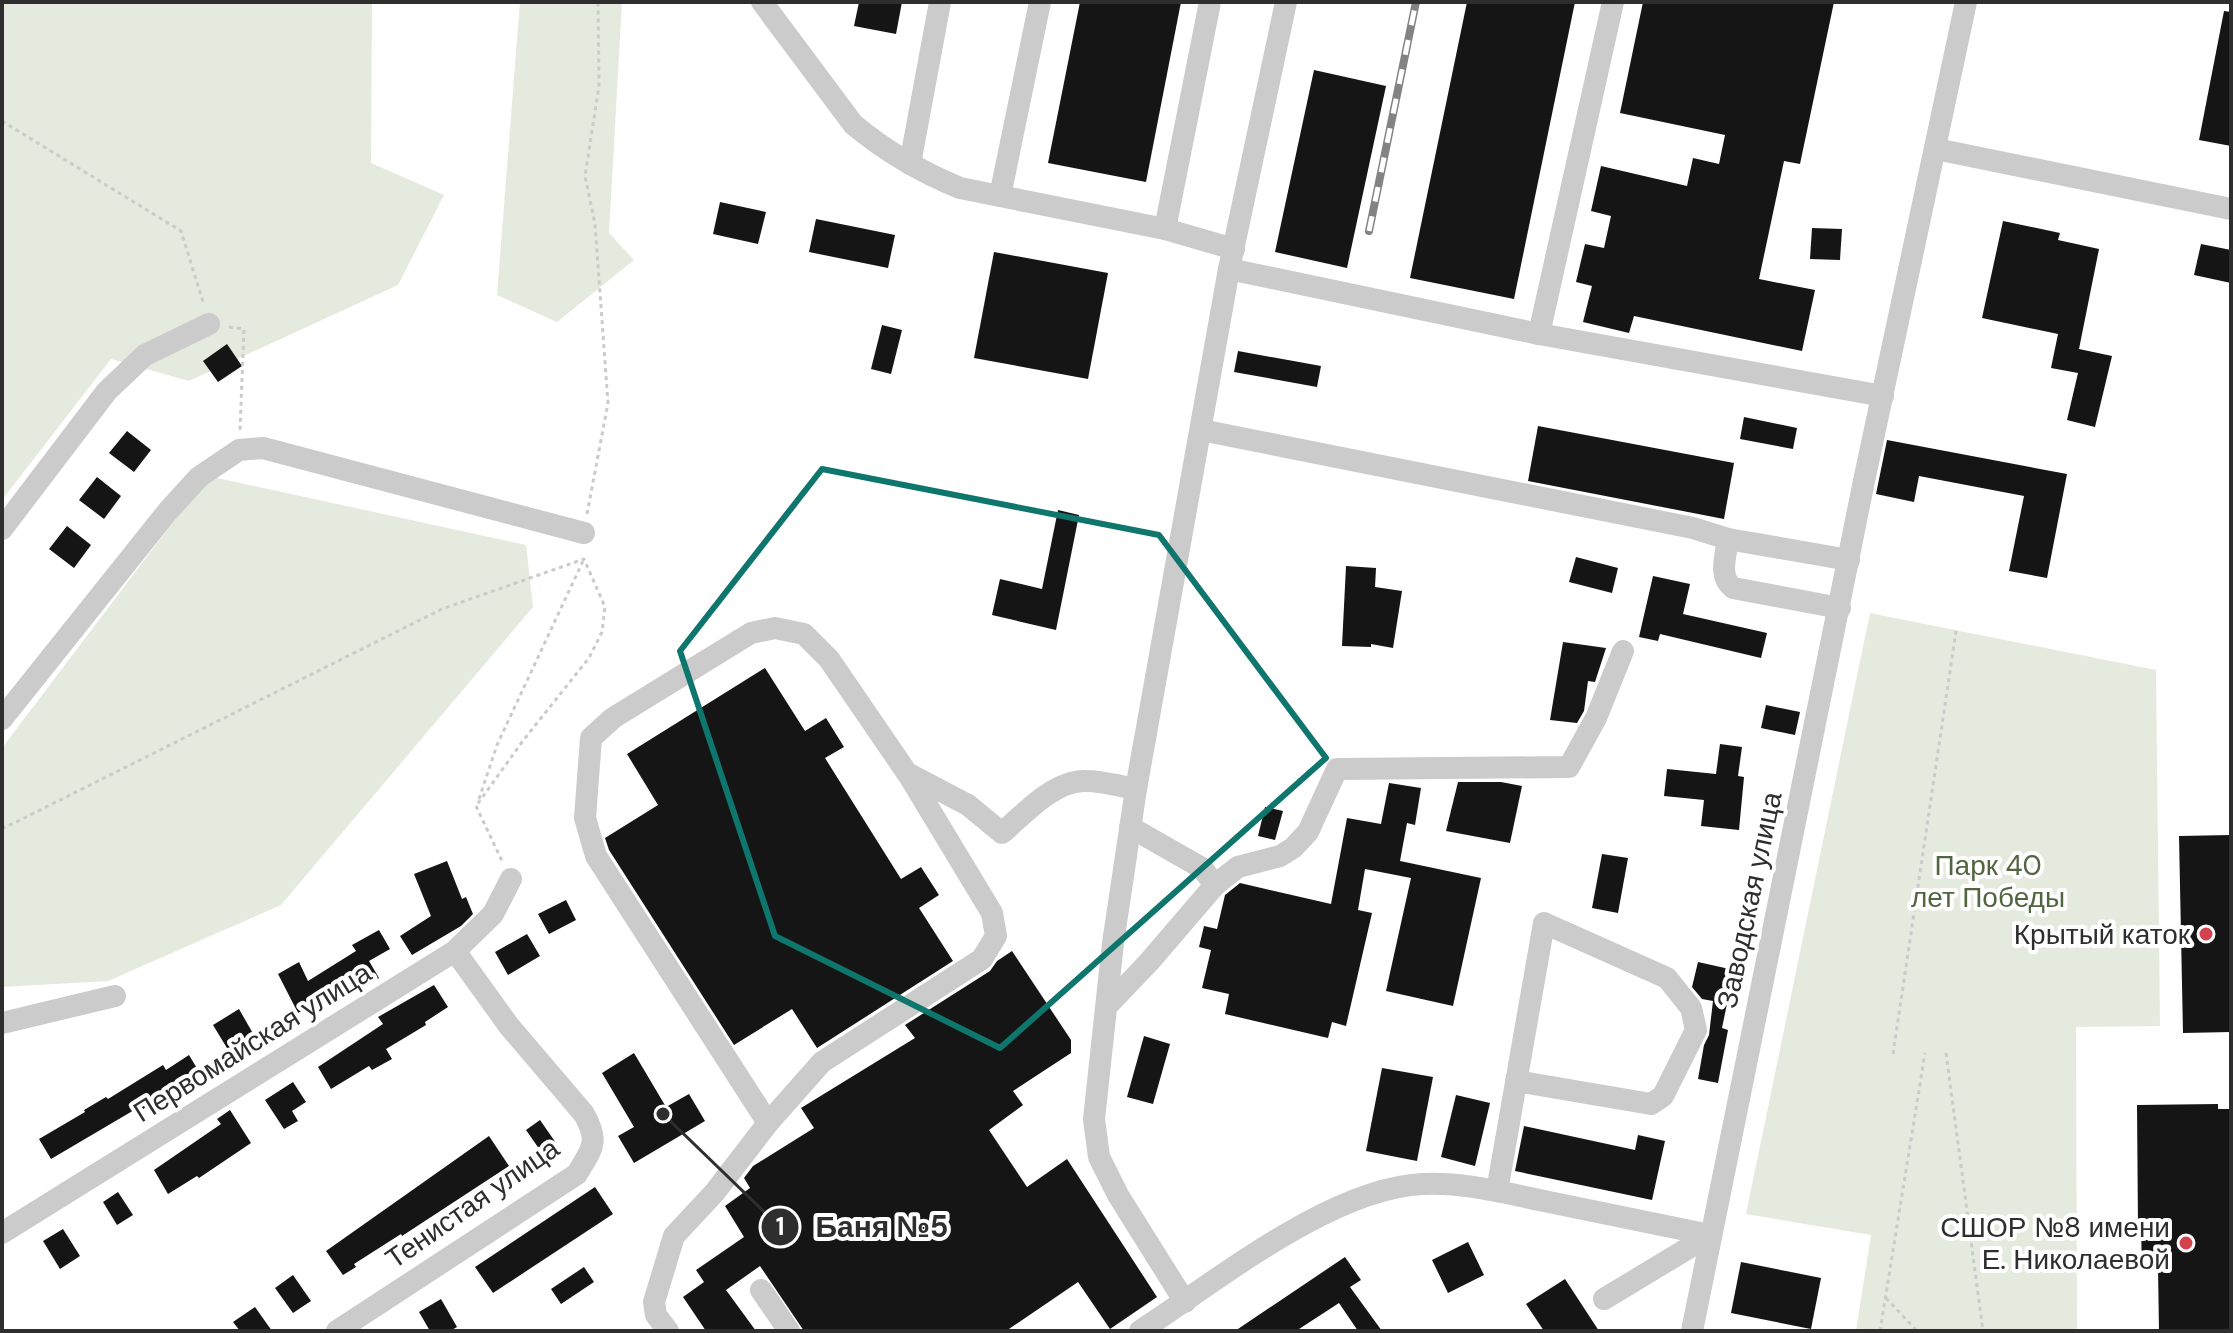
<svg xmlns="http://www.w3.org/2000/svg" width="2233" height="1333" font-family="'DM Sans',sans-serif">
<rect width="100%" height="100%" fill="#fff"/>
<g fill="#e4eadd">
<polygon points="2,2 372,2 371,163 444,195 398,285 189,381 111,359 2,500"/>
<polygon points="520,2 622,2 609,233 634,260 557,322 497,295"/>
<polygon points="208,476 526,545 533,607 281,905 108,981 2,987 2,748"/>
<polygon points="1870,613 2156,670 2160,1026 2076,1027 2077,1331 1856,1331 1871,1235 1746,1214"/>
</g>
<g fill="#151515">
<polygon points="859,2 902,2 896,34 854,26"/>
<polygon points="1080,2 1181,2 1146,182 1048,163"/>
<polygon points="1467,2 1575,2 1514,299 1410,278"/>
<polygon points="1643,2 1834,2 1800,164 1784,161 1759,279 1815,290 1802,351 1634,316 1629,333 1583,322 1592,286 1576,282 1585,244 1604,248 1611,216 1591,211 1601,166 1687,186 1693,158 1719,164 1725,135 1620,113"/>
<polygon points="2224,11 2231,12 2231,146 2199,140"/>
<polygon points="1314,70 1386,86 1347,268 1275,252"/>
<polygon points="720,202 766,212 758,244 713,234"/>
<polygon points="816,219 895,235 888,268 809,252"/>
<polygon points="2003,221 2060,233 2058,240 2099,249 2079,349 2112,356 2095,427 2067,420 2078,373 2051,368 2058,334 1982,318"/>
<polygon points="1812,228 1842,229 1840,260 1810,259"/>
<polygon points="2201,244 2231,250 2231,283 2194,275"/>
<polygon points="994,252 1108,273 1088,379 974,358"/>
<polygon points="882,325 902,330 891,374 871,369"/>
<polygon points="227,344 242,366 218,382 203,361"/>
<polygon points="1238,351 1321,366 1317,387 1234,372"/>
<polygon points="1744,417 1797,428 1793,449 1740,439"/>
<polygon points="1538,426 1734,463 1724,519 1528,481"/>
<polygon points="127,431 151,450 134,472 109,453"/>
<polygon points="1887,440 2067,474 2047,578 2009,571 2024,496 1919,476 1914,502 1876,494"/>
<polygon points="97,477 121,496 104,519 79,500"/>
<polygon points="1058,510 1079,515 1056,630 992,615 1000,579 1042,589"/>
<polygon points="67,526 91,545 74,568 49,549"/>
<polygon points="1576,557 1618,568 1612,593 1569,582"/>
<polygon points="1346,566 1376,568 1375,587 1402,591 1393,648 1371,644 1371,647 1342,646"/>
<polygon points="1653,576 1690,584 1683,614 1767,633 1761,658 1660,634 1658,641 1639,637"/>
<polygon points="1563,642 1606,648 1595,682 1588,681 1584,711 1577,723 1550,720"/>
<polygon points="765,668 805,731 826,718 844,747 825,758 901,879 921,867 939,895 919,908 953,961 817,1048 792,1009 734,1045 609,850 605,838 658,805 627,754"/>
<polygon points="1766,705 1800,712 1795,735 1761,728"/>
<polygon points="1720,744 1742,747 1738,776 1744,777 1739,830 1701,826 1704,800 1664,796 1667,769 1716,774"/>
<polygon points="1458,782 1501,782 1522,786 1510,843 1446,831"/>
<polygon points="1389,783 1421,788 1415,825 1407,823 1400,861 1481,878 1453,1006 1386,991 1411,878 1365,869 1358,910 1372,913 1346,1026 1332,1022 1328,1038 1225,1014 1229,994 1202,988 1211,950 1199,947 1204,926 1217,929 1225,895 1240,883 1331,904 1347,818 1381,824"/>
<polygon points="1265,807 1283,811 1275,840 1258,836"/>
<polygon points="2231,835 2231,1032 2183,1033 2179,836"/>
<polygon points="1602,854 1628,858 1618,913 1592,908"/>
<polygon points="447,861 462,899 466,897 473,914 461,926 412,955 400,936 431,916 414,874"/>
<polygon points="566,900 576,920 549,934 538,914"/>
<polygon points="379,930 390,949 369,961 379,978 342,999 337,992 298,1013 278,974 299,962 308,981 356,951 352,945"/>
<polygon points="527,934 540,956 508,975 495,952"/>
<polygon points="1012,951 1071,1040 1071,1053 1013,1091 1023,1105 989,1130 1027,1187 1067,1159 1157,1297 1110,1329 1078,1282 1006,1331 804,1331 760,1266 726,1290 756,1331 706,1331 683,1297 704,1282 696,1270 744,1237 725,1206 750,1188 744,1178 753,1166 814,1128 801,1108 915,1038 905,1025 990,971 997,961"/>
<polygon points="1698,962 1734,970 1722,1028 1728,1030 1718,1083 1698,1079 1704,1045 1709,1035 1713,1001 1702,999 1692,987"/>
<polygon points="434,985 448,1007 425,1022 426,1025 386,1049 392,1059 372,1070 369,1066 331,1089 318,1067 383,1024 378,1017"/>
<polygon points="239,1009 255,1037 230,1053 213,1025"/>
<polygon points="1144,1036 1170,1044 1153,1104 1127,1097"/>
<polygon points="634,1053 666,1107 689,1094 705,1121 634,1163 618,1136 634,1127 602,1073"/>
<polygon points="189,1055 198,1070 175,1084 177,1089 143,1109 141,1106 51,1159 39,1139 85,1112 84,1110 106,1097 108,1099 163,1065 166,1070"/>
<polygon points="1382,1068 1433,1077 1417,1161 1366,1151"/>
<polygon points="293,1082 306,1102 292,1111 298,1121 284,1129 265,1100"/>
<polygon points="1456,1095 1490,1103 1475,1166 1441,1157"/>
<polygon points="2218,1104 2218,1109 2231,1109 2231,1331 2159,1331 2158,1268 2142,1268 2141,1228 2138,1228 2137,1105"/>
<polygon points="230,1110 251,1143 199,1178 197,1176 168,1194 154,1170 221,1124 217,1119"/>
<polygon points="540,1120 556,1143 542,1153 526,1130"/>
<polygon points="1524,1126 1635,1150 1638,1135 1665,1141 1652,1200 1515,1171"/>
<polygon points="489,1136 509,1166 402,1236 401,1234 354,1264 356,1267 343,1275 326,1251"/>
<polygon points="595,1187 613,1214 493,1293 475,1267"/>
<polygon points="118,1192 133,1215 117,1225 103,1202"/>
<polygon points="63,1229 80,1256 60,1269 43,1241"/>
<polygon points="1468,1242 1484,1275 1448,1293 1432,1260"/>
<polygon points="1345,1257 1361,1280 1350,1287 1382,1331 1358,1331 1339,1303 1296,1331 1235,1331"/>
<polygon points="1741,1262 1821,1278 1811,1329 1731,1313"/>
<polygon points="584,1267 594,1282 561,1304 551,1289"/>
<polygon points="293,1275 311,1301 293,1313 275,1288"/>
<polygon points="1565,1279 1599,1331 1544,1331 1526,1304"/>
<polygon points="441,1299 457,1327 450,1331 430,1331 419,1312"/>
<polygon points="255,1307 272,1331 240,1331 233,1322"/>
</g>
<g fill="none" stroke-linecap="round" stroke-linejoin="round">
<g stroke="#cbcbcb" stroke-width="3" stroke-dasharray="4 4" stroke-linecap="butt">
<polyline points="2,121 181,231 204,305"/>
<polyline points="229,327 244,329 240,430"/>
<polyline points="587,514 608,403 595,224 585,176 599,86 598,2"/>
<polyline points="479,799 497,745 583,561"/>
<polyline points="476,806 502,861"/>
<polyline points="2,829 442,609 584,559 605,607 602,632 589,658 522,742 476,806"/>
<polyline points="1946,1053 1983,1331"/>
<polyline points="1893,1054 1956,631"/>
<polyline points="1886,1298 1917,1331"/>
<polyline points="1880,1331 1925,1053"/>
</g>
<g stroke="#cbcbcb" stroke-width="22">
<path d="M 762,2 L 853,124 C 885,151 921,172 960,188 L 1165,229 L 1234,249"/>
<polyline points="1936,149 2231,209"/>
<polyline points="910,164 940,2"/>
<polyline points="1000,196 1040,2"/>
<polyline points="1165,229 1210,2"/>
<polyline points="1229,269 1539,334 1883,396"/>
<polyline points="1539,334 1613,2"/>
<path d="M 1201,430 L 1693,528 L 1728,539 C 1726,556 1718,576 1733,588 L 1840,608"/>
<polyline points="2,529 107,391 145,355 209,324"/>
<polyline points="1728,539 1849,560"/>
<polyline points="2,719 168,511 199,477 239,450 263,448 584,533"/>
<polyline points="1130,827 1202,868 1215,885"/>
<polyline points="1108,1005 1149,962 1215,885 1238,867 1280,856 1293,848 1308,832 1337,769 1569,767 1596,718 1623,651"/>
<polyline points="2,1023 115,996"/>
<polyline points="768,1123 822,1062 982,959 996,936 992,913 908,774"/>
<polyline points="1497,1191 1544,923 1667,978 1691,1008 1696,1030 1663,1096 1651,1104 1516,1081"/>
<polyline points="2,1233 455,951 493,914 511,879"/>
<polyline points="761,1290 789,1331"/>
<polyline points="1604,1299 1710,1235"/>
<polyline points="1185,1302 1118,1195 1099,1157 1094,1119 1113,943 1136,789 1229,269 1286,2"/>
<path d="M 337,1331 L 577,1174 C 592,1148 600,1143 584,1114 L 509,1026 L 455,951"/>
<path d="M 668,1331 L 656,1315 L 654,1302 L 674,1236 L 715,1192 L 768,1123 L 596,856 L 585,818 L 591,738 L 613,718 L 751,633 L 775,628 L 804,634 L 829,659 L 907,773 L 968,805 L 1002,833 C 1024,814 1054,780 1086,781 C 1102,781 1120,786 1136,789"/>
<path d="M 1140,1331 C 1217,1281 1331,1188 1423,1184 C 1464,1182 1504,1193 1544,1201 C 1599,1212 1655,1224 1710,1235"/>
<polyline points="1692,1331 1864,481 1966,2"/>
</g>
<g stroke="#838383" stroke-width="8">
<polyline id="rail" points="1369,231 1416,2"/>
</g>
<use href="#rail" stroke="#fff" stroke-width="5" stroke-dasharray="15" stroke-linecap="butt"/>
</g>
<path fill="none" stroke="#0f766e" stroke-width="6" stroke-linejoin="round" d="M 822,469 L 1159,535 L 1326,758 L 1000,1048 L 775,936 L 680,651 Z"/>
<g fill="#d3424e" stroke="#fff" stroke-width="3">
<circle cx="2206" cy="934" r="8"/>
<circle cx="2186" cy="1243" r="8"/>
</g>
<g text-anchor="middle" stroke-width="8" stroke-linejoin="round" paint-order="stroke">
<g font-size="28" fill="#516540" stroke="#fff">
<text x="1988" y="875">Парк 40<tspan x="1988" dy="32">лет Победы</tspan></text>
</g>
<g font-size="28" fill="#2e2e2e" stroke="#fff">
<text transform="translate(1749 900) rotate(-78)" y="10">Заводская улица</text>
<text transform="translate(252 1042) rotate(-32)" y="10">Первомайская улица</text>
<text transform="translate(472 1203) rotate(-35)" y="10">Тенистая улица</text>
</g>
<g font-size="28" fill="#2e2e2e" stroke="#fff" text-anchor="end">
<text x="2190" y="944">Крытый каток</text>
<text x="2170" y="1237">СШОР №8 имени<tspan x="2170" dy="32">Е. Николаевой</tspan></text>
</g>
</g>
<path fill="none" stroke="#2e2e2e" stroke-width="3" d="M663 1114L780 1227"/>
<g fill="#2e2e2e" stroke="#fff" stroke-width="3">
<circle cx="663" cy="1114" r="8"/>
<circle cx="780" cy="1227" r="20"/>
</g>
<g font-size="24" text-anchor="middle" font-weight="bold" fill="#fff">
<text x="780" y="1235">1</text>
</g>
<g font-size="30" text-anchor="middle" font-weight="bold" fill="#2e2e2e" stroke="#fff" stroke-width="8" stroke-linejoin="round" paint-order="stroke">
<text x="882" y="1237">Баня №5</text>
</g>
<rect width="2233" height="1333" fill="none" stroke="#2e2e2e" stroke-width="8"/>
</svg>
